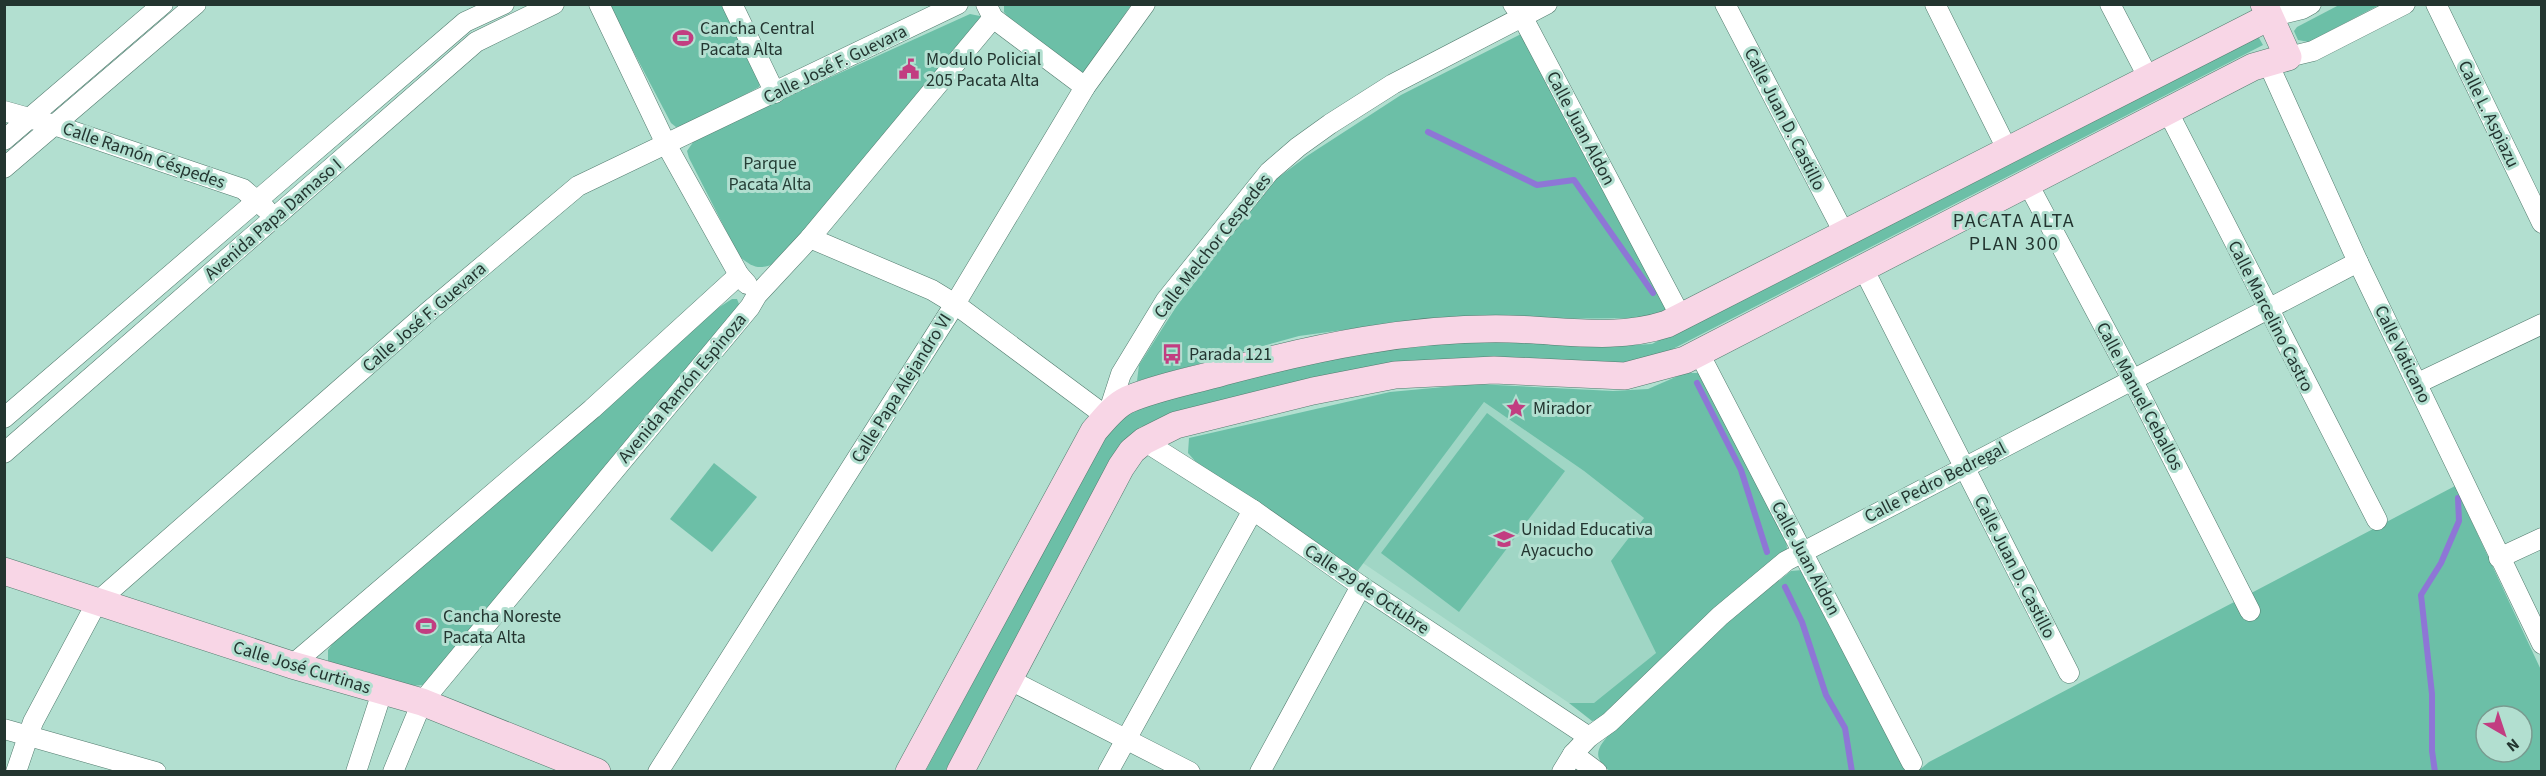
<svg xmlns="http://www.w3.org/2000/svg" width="2546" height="776" font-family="'Source Sans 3',sans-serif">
<rect width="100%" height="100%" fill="#b2dfd0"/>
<polygon fill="#a0d6c5" points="1484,402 1584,471 1644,518 1612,561 1656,653 1594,704 1569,703 1363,563"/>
<g fill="#6cbfa7" fill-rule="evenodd">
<polygon points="1004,4 1131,5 1086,73 1080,72 1009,18 1004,12"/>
<polygon points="609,5 724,5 761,82 759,87 688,125 676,127 671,123"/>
<polygon points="2339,5 2379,5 2309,42 2298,40 2294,31 2297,27"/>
<path d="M 970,14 L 980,16 L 980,27 L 779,262 C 760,270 754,269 739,256 L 689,158 L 687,151 L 696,138 Z"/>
<polygon points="2255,31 2263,45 1663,354 1631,363 1589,365 1526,358 1431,360 1140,427 1122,447 1097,488 945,771 925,772 1104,439 1122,417 1145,404 1306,360 1428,343 1518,339 1596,347 1652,344"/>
<polygon points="1521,34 1667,310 1651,318 1416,320 1299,336 1137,381 1139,365 1176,307 1271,183 1307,156 1401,95"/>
<polygon points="732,299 737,299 739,304 735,313 425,685 409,686 328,662 328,650 333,643 718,308"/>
<polygon points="1685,373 1700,373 1786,536 1787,549 1719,606 1604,718 1592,721 1569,703 1594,703 1656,653 1611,561 1644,518 1584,471 1484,402 1356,573 1195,461 1188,453 1189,438 1390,392 1476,384 1613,391 1648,389"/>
<polygon points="1487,413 1565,471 1459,612 1381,553"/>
<polygon points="714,463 757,497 712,552 670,519"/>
<path d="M 2455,486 L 2541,670 L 2541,771 L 1917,772 L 1929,762 ZM 2486,716 L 2522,716 L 2522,752 L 2486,752 Z"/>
<path d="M 1802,570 L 1907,771 L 1611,772 C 1589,756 1599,746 1613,730 L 1725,624 L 1791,571 Z"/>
</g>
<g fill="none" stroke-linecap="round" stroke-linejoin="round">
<g stroke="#8e76d6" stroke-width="6">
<polyline points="1428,132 1537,185 1574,180 1653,293"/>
<polyline points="1697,383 1741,470 1767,552"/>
<polyline points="1785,587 1802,622 1826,695 1845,728 1852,772"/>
<polyline points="2435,772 2432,751 2432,694 2421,595 2441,563 2459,521 2458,498"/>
</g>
<g stroke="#527b6e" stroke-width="21">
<g id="street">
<polyline points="599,4 666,144 739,275 747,284"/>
<polyline points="732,4 775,93"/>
<polyline points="986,4 993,18 1085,87"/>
<polyline points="1513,4 1523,18 1681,317"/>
<polyline points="1725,4 1844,233"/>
<polyline points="1935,4 2007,149"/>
<polyline points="2110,4 2148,77"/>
<polyline points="2436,4 2542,223"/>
<polyline points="2269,17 2302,9 2311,4"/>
<polyline points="2288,57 2313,51 2405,4"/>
<polyline points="2268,63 2358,262 2542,644"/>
<polyline points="2167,110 2377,520"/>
<polyline points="4,111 54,125 243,189 266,209"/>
<polyline points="4,140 163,4"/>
<polyline points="4,168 196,4"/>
<polyline points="2027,182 2132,379 2250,611"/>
<polyline points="810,238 932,290 955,304 1107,417 1121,374 1166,300 1269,172 1298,147 1330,124 1393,84 1547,4"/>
<polyline points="1863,268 2069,673"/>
<polyline points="1699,353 1912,763"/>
<polyline points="2418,383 2542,324"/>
<polyline points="4,418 465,22 504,4"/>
<polyline points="1144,441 1253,510 1361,586 1589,737"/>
<polyline points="4,453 476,42 554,4"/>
<polyline points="2499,558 2542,538"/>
<polyline points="292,665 592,409 739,275"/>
<polyline points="1008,679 1190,772"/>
<polyline points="4,729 156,772"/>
<polyline points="1573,754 1597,772"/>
<polyline points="16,772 33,722 97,602 428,312 578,186 958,4"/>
<polyline points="356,772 382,692"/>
<polyline points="393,772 422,702 750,307 757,295 810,238 993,18"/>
<polyline points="658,772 955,304 1085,87 1145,4"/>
<polyline points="1108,772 1253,510"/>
<polyline points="1260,772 1361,586"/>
<polyline points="1562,772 1573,754 1589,737 1610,722 1720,616 1786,561 2358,262"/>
</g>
</g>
<g stroke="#527b6e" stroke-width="28">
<g id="secondary">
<polyline points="4,571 292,665 422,702 597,772"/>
<path d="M 909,772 L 1094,431 C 1103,421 1114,406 1127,400 C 1157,387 1192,381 1223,372 C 1317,347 1411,327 1509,329 C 1563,330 1615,341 1667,324 L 2269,17"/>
<polyline points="960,772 1121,467 1132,451 1144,441 1176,425 1313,391 1395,375 1494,370 1625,376 1685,360 2253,67 2288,57 2264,4"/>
</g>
</g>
<use href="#street" stroke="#fff" stroke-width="20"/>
<use href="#secondary" stroke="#f8d6e6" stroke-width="27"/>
</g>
<defs>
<g id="stadium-bare" transform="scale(1.62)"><path d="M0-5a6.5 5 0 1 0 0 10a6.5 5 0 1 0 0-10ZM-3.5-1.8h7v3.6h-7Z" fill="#c23d81" stroke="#b2dfd0" stroke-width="2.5" paint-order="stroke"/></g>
<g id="civic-bare" transform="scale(1.62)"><path d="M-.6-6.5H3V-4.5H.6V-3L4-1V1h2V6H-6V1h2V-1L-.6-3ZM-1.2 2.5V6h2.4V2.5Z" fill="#c23d81" stroke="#b2dfd0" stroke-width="2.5" paint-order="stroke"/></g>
<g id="bus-bare" transform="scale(1.62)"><path d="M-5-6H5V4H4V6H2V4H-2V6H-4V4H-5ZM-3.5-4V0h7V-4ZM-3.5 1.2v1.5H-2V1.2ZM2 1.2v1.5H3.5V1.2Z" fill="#c23d81" stroke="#b2dfd0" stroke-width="2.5" paint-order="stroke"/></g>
<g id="sight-bare" transform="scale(1.62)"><path d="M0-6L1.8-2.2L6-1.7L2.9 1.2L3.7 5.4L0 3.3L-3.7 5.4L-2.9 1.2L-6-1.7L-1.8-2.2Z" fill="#c23d81" stroke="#b2dfd0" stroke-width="2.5" paint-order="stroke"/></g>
<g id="school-bare" transform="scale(1.62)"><path d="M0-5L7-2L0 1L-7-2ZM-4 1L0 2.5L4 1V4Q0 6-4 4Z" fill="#c23d81" stroke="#b2dfd0" stroke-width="2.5" paint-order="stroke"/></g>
</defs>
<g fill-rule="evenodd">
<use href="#stadium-bare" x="683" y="38"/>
<use href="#civic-bare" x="909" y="69"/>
<use href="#bus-bare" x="1172" y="354"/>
<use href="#sight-bare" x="1516" y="408"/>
<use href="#school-bare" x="1504" y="539"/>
<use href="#stadium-bare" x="426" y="626"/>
</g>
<g text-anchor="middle" stroke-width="6" stroke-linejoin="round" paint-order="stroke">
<g font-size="18" fill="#233530" stroke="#b2dfd0" text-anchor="start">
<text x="700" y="34">Cancha Central<tspan x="700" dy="21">Pacata Alta</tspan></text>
<text x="926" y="65">Modulo Policial<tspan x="926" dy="21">205 Pacata Alta</tspan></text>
<text x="1189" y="360">Parada 121</text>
<text x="1533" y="414">Mirador</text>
<text x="1521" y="535">Unidad Educativa<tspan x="1521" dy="21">Ayacucho</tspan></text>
<text x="443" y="622">Cancha Noreste<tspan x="443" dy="21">Pacata Alta</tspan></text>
</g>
<g font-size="18" fill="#233530" stroke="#b2dfd0">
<text transform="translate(835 64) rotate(-26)" y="6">Calle José F. Guevara</text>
<text transform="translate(2489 114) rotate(64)" y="6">Calle L. Aspiazu</text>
<text transform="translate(1785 119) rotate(63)" y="6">Calle Juan D. Castillo</text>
<text transform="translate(1581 128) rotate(62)" y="6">Calle Juan Aldon</text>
<text transform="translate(144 155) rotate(19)" y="6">Calle Ramón Céspedes</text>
<text transform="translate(273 219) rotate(-41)" y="6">Avenida Papa Damaso I</text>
<text transform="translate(1212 246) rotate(-52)" y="6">Calle Melchor Cespedes</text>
<text transform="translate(2271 316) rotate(63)" y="6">Calle Marcelino Castro</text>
<text transform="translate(424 317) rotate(-41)" y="6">Calle José F. Guevara</text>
<text transform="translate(2403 354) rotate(64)" y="6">Calle Vaticano</text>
<text transform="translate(682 388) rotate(-50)" y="6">Avenida Ramón Espinoza</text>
<text transform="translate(901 388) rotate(-58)" y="6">Calle Papa Alejandro VI</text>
<text transform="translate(2140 396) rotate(62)" y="6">Calle Manuel Ceballos</text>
<text transform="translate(1935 482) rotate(-27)" y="6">Calle Pedro Bedregal</text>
<text transform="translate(1806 558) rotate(62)" y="6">Calle Juan Aldon</text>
<text transform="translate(2015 567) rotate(63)" y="6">Calle Juan D. Castillo</text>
<text transform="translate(1367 589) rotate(34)" y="6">Calle 29 de Octubre</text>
<text transform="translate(302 667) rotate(17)" y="6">Calle José Curtinas</text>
</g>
<g font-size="18" fill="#263f37" stroke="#b2dfd0">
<text x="770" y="169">Parque<tspan x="770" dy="21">Pacata Alta</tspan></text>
</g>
<g font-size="20" letter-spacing="1.5" fill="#233530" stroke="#b2dfd0">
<text x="2014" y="227">PACATA ALTA<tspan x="2014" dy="23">PLAN 300</tspan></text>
</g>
</g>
<rect width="2546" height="776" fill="none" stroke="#233530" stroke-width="12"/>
<g transform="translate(2504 734) rotate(141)"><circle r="28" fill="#b2dfd0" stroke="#799b90" stroke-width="1.5"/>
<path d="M0-4.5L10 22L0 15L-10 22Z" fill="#c23d81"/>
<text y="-9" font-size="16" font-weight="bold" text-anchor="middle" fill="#233530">N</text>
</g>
</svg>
